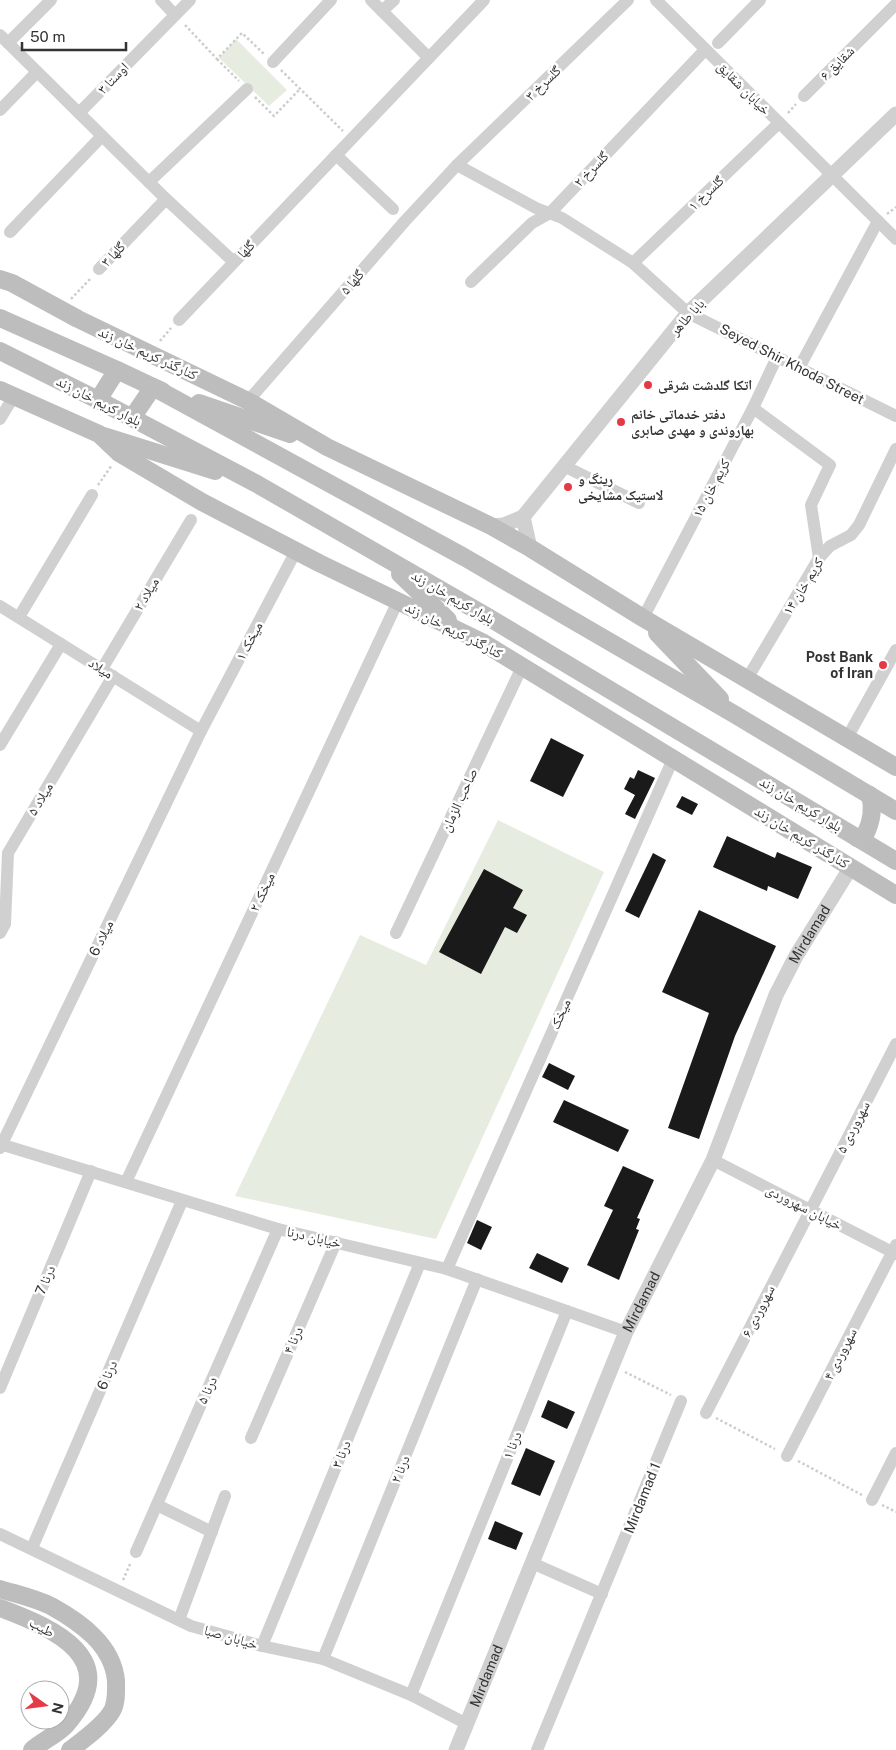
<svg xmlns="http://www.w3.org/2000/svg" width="896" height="1750" font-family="'Public Sans','Noto Naskh Arabic',sans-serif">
<rect width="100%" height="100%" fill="#fff"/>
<g fill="#e6ecdf">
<polygon points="236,39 287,90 269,106 219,58"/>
<polygon points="498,820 604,872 436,1239 235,1196 360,935 426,965"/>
</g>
<g fill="#1a1a1a">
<polygon points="551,738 584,755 563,797 530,781"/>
<polygon points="638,770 655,778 635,819 625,814 635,795 624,789 630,777 634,779"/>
<polygon points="682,796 698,804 692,815 676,807"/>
<polygon points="727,836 775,858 777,852 812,867 798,899 768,886 767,891 713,867"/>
<polygon points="653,853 666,860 639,918 625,911"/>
<polygon points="484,869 523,890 513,908 527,915 517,933 505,927 481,974 439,952"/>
<polygon points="699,910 776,946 735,1036 699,1139 668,1128 709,1013 662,992"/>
<polygon points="549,1063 575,1076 568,1090 542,1077"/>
<polygon points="564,1100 629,1130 618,1152 553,1122"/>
<polygon points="623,1166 654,1180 637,1218 640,1219 636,1229 639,1230 619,1280 587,1265 613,1210 604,1206"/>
<polygon points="477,1220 492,1227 481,1250 467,1243"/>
<polygon points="537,1253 569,1268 562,1283 529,1268"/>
<polygon points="548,1400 575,1412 567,1429 541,1417"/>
<polygon points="526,1448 555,1461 540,1496 511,1484"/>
<polygon points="495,1521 523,1533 516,1550 488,1539"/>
</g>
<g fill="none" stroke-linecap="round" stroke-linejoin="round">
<g stroke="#cdcdcd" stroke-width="2.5" stroke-dasharray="2.5 2.5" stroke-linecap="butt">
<polyline points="185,25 217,59 242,33 264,54"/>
<polyline points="217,59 239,81"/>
<polyline points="281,70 343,131"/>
<polyline points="255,97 274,116 300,89"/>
<polyline points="788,113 796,104"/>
<polyline points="887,214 896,207"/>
<polyline points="71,299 91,278"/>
<polyline points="160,341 171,328"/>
<polyline points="98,485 112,465"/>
<polyline points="625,1372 671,1395"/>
<polyline points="716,1418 775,1449"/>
<polyline points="798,1461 862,1495"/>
<polyline points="882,1505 896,1512"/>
<polyline points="123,1580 131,1562"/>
</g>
<g stroke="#d0d0d0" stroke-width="12">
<polyline points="161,0 175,15"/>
<polyline points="371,0 429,58"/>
<polyline points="656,0 896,239"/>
<polyline points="382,11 394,0"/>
<polyline points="0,35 166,199 234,262"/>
<polyline points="8,43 51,0"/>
<polyline points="718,43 760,0"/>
<polyline points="273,62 331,0"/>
<polyline points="804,96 896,4"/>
<polyline points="0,110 37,72"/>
<polyline points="79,113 190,0"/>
<polyline points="336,155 393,209"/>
<polyline points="457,165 536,208 562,218 633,263 688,313 896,416"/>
<polyline points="149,182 247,89"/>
<polyline points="10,232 102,136"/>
<polyline points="633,263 779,123"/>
<polyline points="99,269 166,199"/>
<polyline points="471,282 532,223 550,213 705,50"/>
<polyline points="179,320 484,0"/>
<polyline points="799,368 878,221"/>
<polyline points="248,401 405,221 457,165 628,0"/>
<polyline points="753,408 830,465 811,505 819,558"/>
<polyline points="0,419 14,396"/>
<polyline points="564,466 639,503"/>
<polyline points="0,606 201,731"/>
<polyline points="19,617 92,495"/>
<polyline points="643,618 753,408 777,357"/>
<polyline points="102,669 191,520"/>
<polyline points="747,679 819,558 830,546 851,535 859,525 896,449"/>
<polyline points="847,738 896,650"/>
<polyline points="0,745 61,644"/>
<polyline points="0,933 5,924 8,853 113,676"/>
<polyline points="396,933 522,667"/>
<polyline points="0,1144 278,1229 447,1269 626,1332"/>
<polyline points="0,1148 201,731 296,551"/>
<polyline points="713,1160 896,1254"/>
<polyline points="126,1182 398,601"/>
<polyline points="447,1269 673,759"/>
<polyline points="0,1388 91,1171"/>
<polyline points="706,1413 896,1044"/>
<polyline points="251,1438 336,1242"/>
<polyline points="787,1456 896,1245"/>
<polyline points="872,1500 896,1453"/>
<polyline points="157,1505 212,1532"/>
<polyline points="0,1534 191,1626 262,1646 323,1659 411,1695 467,1724"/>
<polyline points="32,1548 182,1201"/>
<polyline points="136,1552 278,1229"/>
<polyline points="532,1563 602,1594"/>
<polyline points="179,1620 225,1496"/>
<polyline points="262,1646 420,1263"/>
<polyline points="323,1659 477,1279"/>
<polyline points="411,1695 567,1311"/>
<polyline points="537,1750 681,1401"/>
</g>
<g stroke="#d0d0d0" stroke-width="15">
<polyline points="523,517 530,548"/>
<polyline points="491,526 504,525 523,517 688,313 896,114"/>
<path id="s1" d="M 456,1750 L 626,1332 L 713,1160 L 776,995 L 796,956 L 851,867"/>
</g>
<g stroke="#bdbdbd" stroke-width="18">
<polyline points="0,279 12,283 78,319 248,401 327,447 491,526 530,548 643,618 896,767"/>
<polyline points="0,318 117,370 153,387 464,557 734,714 896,811"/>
<polyline points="0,351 98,400 257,484 488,617 896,861"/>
<polyline points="0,390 99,434 119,453 202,502 319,563 482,642 896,895"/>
<polyline points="98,400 117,370"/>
<polyline points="199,403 290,434"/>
<polyline points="132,418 153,387 162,391"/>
<polyline points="104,436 215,471"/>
<polyline points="400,574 448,620"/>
<polyline points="657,633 720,699"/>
<path d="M 857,838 L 865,835 C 872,821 874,809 870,795"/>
<path d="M 0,1589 C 16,1594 35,1598 51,1606 C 80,1622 113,1645 116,1681 C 116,1690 117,1702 112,1711 C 104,1725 83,1740 70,1750"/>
<path d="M 0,1608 C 56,1629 124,1659 66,1725 C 57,1735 42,1741 32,1750"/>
</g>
</g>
<g fill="#e63946" stroke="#fff" stroke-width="2">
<circle cx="648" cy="385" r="5"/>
<circle cx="621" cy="422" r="5"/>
<circle cx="568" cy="487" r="5"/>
<circle cx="883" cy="665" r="5"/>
</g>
<g text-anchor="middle" stroke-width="5" stroke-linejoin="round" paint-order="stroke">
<g font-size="14" fill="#333" stroke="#fff">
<text transform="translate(837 63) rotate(-45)" y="5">شقایق ۶</text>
<text transform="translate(113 78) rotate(-46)" y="5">اوستا ۳</text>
<text transform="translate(543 83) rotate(-44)" y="5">گلسرخ ۳</text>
<text transform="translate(744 88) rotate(45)" y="5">خیابان شقایق</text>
<text transform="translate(591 169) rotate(-46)" y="5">گلسرخ ۲</text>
<text transform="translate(706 193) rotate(-44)" y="5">گلسرخ ۱</text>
<text transform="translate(246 249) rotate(-46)" y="5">گلها</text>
<text transform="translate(113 254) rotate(-46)" y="5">گلها ۳</text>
<text transform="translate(352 282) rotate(-49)" y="5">گلها ۵</text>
<text transform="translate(687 317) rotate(-48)" y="5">بابا طاهر</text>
<text transform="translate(148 353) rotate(25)" y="5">کنارگذر کریم خان زند</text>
<text transform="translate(792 364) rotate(27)" y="5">Seyed Shir Khoda Street</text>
<text transform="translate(99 401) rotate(27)" y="5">بلوار کریم خان زند</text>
<text transform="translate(711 488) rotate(-62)" y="5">کریم خان ۱۵</text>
<text transform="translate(803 586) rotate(-58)" y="5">کریم خان ۱۴</text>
<text transform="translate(146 594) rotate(-59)" y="5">میلاد ۲</text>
<text transform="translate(453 597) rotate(30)" y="5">بلوار کریم خان زند</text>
<text transform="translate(454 630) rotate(27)" y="5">کنارگذر کریم خان زند</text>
<text transform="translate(249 641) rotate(-62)" y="5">میخک ۱</text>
<text transform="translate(101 668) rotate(33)" y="5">میلاد</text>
<text transform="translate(40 799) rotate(-59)" y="5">میلاد ۵</text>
<text transform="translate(459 800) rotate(-65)" y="5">صاحب الزمان</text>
<text transform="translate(801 804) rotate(31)" y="5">بلوار کریم خان زند</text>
<text transform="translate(802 837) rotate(31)" y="5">کنارگذر کریم خان زند</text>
<text transform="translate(262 892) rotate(-65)" y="5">میخک ۲</text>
<text dy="5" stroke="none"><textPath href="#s1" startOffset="890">Mirdamad</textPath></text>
<text transform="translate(101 938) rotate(-64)" y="5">میلاد 6</text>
<text transform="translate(560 1014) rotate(-66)" y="5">میخک</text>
<text transform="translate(853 1127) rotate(-63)" y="5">سهروردی ۵</text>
<text transform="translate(804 1207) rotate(27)" y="5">خیابان سهروردی</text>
<text transform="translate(314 1237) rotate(13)" y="5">خیابان درنا</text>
<text transform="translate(45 1280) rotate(-67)" y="5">درنا 7</text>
<text dy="5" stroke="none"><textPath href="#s1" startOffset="485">Mirdamad</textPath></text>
<text transform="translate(758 1311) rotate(-63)" y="5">سهروردی ۶</text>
<text transform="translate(293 1340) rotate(-66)" y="5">درنا ۴</text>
<text transform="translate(840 1354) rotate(-63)" y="5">سهروردی ۴</text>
<text transform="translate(107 1375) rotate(-67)" y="5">درنا 6</text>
<text transform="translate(207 1390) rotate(-66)" y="5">درنا ۵</text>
<text transform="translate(512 1445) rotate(-68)" y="5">درنا ۱</text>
<text transform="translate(341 1454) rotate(-68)" y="5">درنا ۳</text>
<text transform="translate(400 1469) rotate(-68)" y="5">درنا ۲</text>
<text transform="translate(642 1498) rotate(-68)" y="5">Mirdamad 1</text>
<text transform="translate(42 1627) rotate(29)" y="5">طیب</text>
<text transform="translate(231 1637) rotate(16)" y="5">خیابان صبا</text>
<text dy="5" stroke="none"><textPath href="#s1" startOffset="80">Mirdamad</textPath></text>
</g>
<g font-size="14" font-weight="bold" fill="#333" stroke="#fff" text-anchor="start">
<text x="658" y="390">اتکا گلدشت شرقی</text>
<text x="631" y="419">دفتر خدماتی خانم<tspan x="631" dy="16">بهاروندی و مهدی صابری</tspan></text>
<text x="578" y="484">رینگ و<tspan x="578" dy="16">لاستیک مشایخی</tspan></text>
<text x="873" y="662" text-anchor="end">Post Bank<tspan x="873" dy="16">of Iran</tspan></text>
</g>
</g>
<g transform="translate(45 1705) rotate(104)"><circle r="24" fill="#ffffff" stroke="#adadad"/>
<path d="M0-4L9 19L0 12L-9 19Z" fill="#e63946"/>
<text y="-8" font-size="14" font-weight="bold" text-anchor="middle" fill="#333333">N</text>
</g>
<path d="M22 42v8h104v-8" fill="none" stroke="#333333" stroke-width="2.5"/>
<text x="30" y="42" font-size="15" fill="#333333" stroke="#ffffff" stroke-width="4" paint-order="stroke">50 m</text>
</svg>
